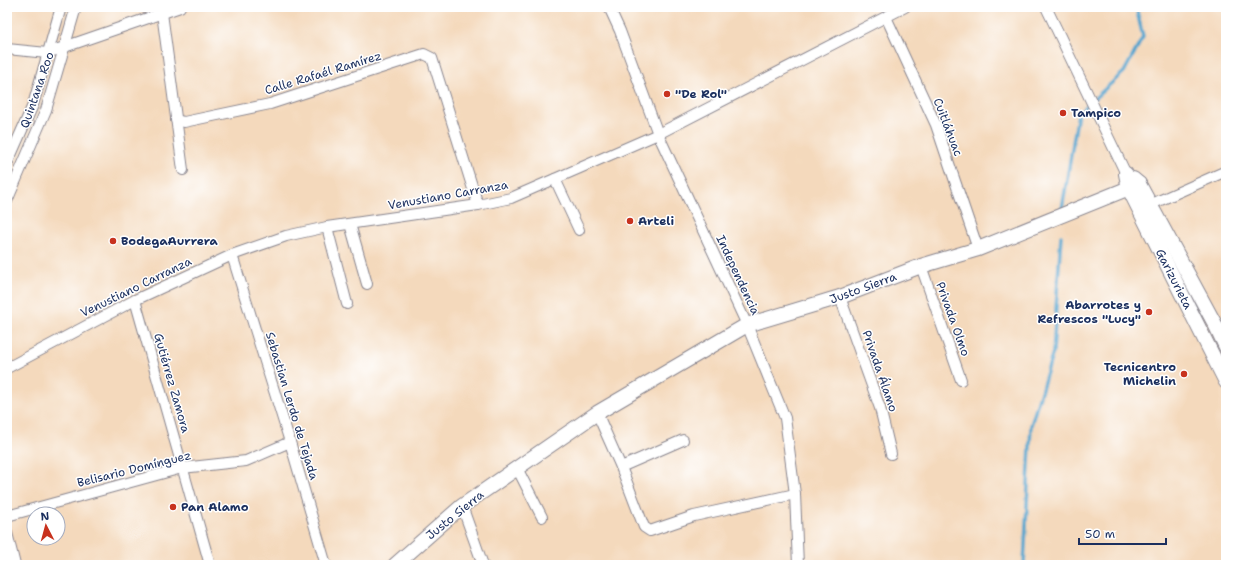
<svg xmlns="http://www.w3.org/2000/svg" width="1233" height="572" font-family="'Shantell Sans',sans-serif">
<rect width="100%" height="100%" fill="#fff"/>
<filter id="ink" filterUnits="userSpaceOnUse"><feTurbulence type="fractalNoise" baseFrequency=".025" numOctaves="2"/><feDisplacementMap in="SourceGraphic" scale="8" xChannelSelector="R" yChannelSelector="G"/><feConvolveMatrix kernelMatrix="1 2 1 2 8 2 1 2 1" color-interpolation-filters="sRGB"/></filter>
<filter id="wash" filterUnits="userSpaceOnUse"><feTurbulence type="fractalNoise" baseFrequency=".012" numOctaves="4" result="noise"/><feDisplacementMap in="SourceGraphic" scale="16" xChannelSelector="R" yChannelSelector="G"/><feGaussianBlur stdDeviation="0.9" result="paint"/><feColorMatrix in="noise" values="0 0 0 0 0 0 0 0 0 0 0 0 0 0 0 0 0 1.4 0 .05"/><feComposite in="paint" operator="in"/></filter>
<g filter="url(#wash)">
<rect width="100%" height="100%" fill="#f4d9bc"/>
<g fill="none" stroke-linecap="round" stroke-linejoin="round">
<g stroke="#54a4ce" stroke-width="3.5">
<polyline points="1062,209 1078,113 1124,72 1143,37 1136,7"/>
<polyline points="1024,565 1031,425 1053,352 1061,236"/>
</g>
</g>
</g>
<g filter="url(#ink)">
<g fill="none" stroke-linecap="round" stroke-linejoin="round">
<g stroke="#88848d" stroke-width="12">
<g id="minor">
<polyline points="609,7 620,31 658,134 747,325 785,418 795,494 798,565"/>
<polyline points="1046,7 1126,174"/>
<polyline points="162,13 183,170"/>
<polyline points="886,17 936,125 978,249"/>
<polyline points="7,49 47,53 180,7"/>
<polyline points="176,120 184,122 270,104 424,54 432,58 478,205"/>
<polyline points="7,164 33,105 61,7"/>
<polyline points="555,179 579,230"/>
<polyline points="7,201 46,110 76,7"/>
<polyline points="1145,207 1226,171"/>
<polyline points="350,224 367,284"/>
<polyline points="327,227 347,304"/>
<polyline points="232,255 290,442 326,565"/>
<polyline points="921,266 961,380"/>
<polyline points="840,297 880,408 891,454"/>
<polyline points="135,300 210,565"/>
<polyline points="7,368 135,300 232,255 286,236 327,227 478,205 511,198 658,134 905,7"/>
<polyline points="597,413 621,467 644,527 650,531 694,516 795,494"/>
<polyline points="621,467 683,440"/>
<polyline points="517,468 542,517"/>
<polyline points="462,506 483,565"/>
<polyline points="7,516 182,468 246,461 290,442"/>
<polyline points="7,533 15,565"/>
</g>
</g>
<g stroke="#88848d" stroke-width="16">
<g id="secondary">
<polyline points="1126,174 1129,189 1226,382"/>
<polyline points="1133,179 1139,184 1216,326 1226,347"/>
<polyline points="395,565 462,506 597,413 747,325 840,297 921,266 978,249 1139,184"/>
</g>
</g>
<use href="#minor" stroke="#fff" stroke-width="10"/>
<use href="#secondary" stroke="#fff" stroke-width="14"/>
</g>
</g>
<g fill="#c8321e" stroke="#fff" stroke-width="1.5">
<circle cx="667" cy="94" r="4"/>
<circle cx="1063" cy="113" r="4"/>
<circle cx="630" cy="221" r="4"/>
<circle cx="113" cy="241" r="4"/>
<circle cx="1149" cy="312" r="4"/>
<circle cx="1184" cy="374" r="4"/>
<circle cx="173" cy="507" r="4"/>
</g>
<g text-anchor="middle" stroke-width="3" stroke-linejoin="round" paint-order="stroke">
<g font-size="12" fill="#1b2f5e" stroke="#fff">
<text transform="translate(323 73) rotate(-17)" y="4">Calle Rafaél Ramírez</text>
<text transform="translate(37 90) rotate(-71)" y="4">Quintana Roo</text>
<text transform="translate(948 127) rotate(69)" y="4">Cuitláhuac</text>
<text transform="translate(448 195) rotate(-10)" y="4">Venustiano Carranza</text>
<text transform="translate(738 275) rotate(65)" y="4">Independencia</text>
<text transform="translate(1174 279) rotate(63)" y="4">Garizurieta</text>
<text transform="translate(136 287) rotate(-26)" y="4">Venustiano Carranza</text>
<text transform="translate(863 288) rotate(-20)" y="4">Justo Sierra</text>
<text transform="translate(953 319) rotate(70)" y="4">Privada Olmo</text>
<text transform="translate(880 371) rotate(71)" y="4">Privada Álamo</text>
<text transform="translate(172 383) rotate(74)" y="4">Gutiérrez Zamora</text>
<text transform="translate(292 406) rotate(73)" y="4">Sebastian Lerdo de Tejada</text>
<text transform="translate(134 469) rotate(-14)" y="4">Belisario Domínguez</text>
<text transform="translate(455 515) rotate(-39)" y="4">Justo Sierra</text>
</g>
<g font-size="12" font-weight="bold" fill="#1b2f5e" stroke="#fff" text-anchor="start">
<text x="675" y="98">"De Rol"</text>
<text x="1071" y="117">Tampico</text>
<text x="638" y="225">Arteli</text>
<text x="121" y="245">BodegaAurrera</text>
<text x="1141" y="309" text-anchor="end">Abarrotes y<tspan x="1141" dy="14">Refrescos "Lucy"</tspan></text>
<text x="1176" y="371" text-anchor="end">Tecnicentro<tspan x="1176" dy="14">Michelin</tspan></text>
<text x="181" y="511">Pan Alamo</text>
</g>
</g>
<rect width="1233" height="572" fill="none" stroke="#fff" stroke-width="24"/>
<g transform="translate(46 526) rotate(354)"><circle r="19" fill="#ffffff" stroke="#a4acbf"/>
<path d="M0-3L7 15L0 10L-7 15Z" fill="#c8321e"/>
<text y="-6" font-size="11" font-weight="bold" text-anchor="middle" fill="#1b2f5e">N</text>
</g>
<path d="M1079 538v6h87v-6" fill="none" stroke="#1b2f5e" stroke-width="2"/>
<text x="1085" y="538" font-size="12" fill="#1b2f5e" stroke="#ffffff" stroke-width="3" paint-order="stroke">50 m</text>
</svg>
